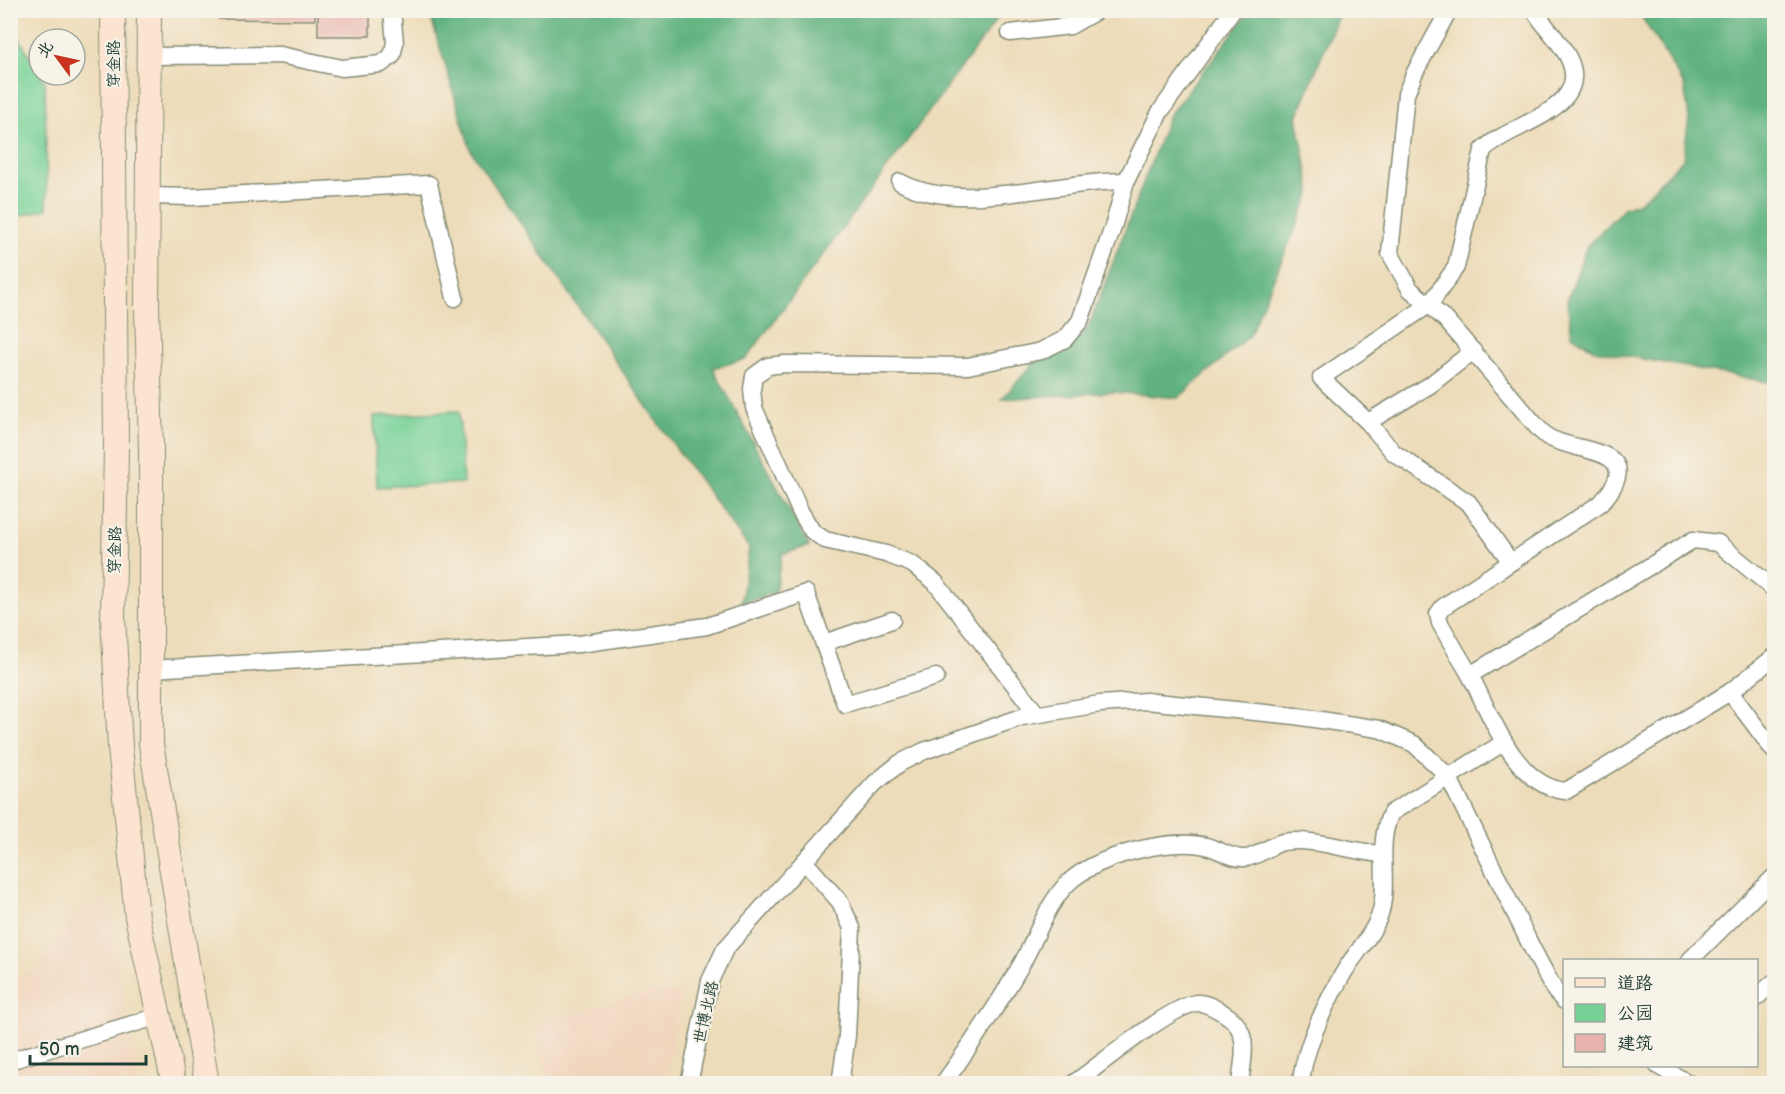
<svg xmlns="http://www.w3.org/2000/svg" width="1785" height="1094" font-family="'Balsamiq Sans','LXGW WenKai TC',sans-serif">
<rect width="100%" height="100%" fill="#f7f3e8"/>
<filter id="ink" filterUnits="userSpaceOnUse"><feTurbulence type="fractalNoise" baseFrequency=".0167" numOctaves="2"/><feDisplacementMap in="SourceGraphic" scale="12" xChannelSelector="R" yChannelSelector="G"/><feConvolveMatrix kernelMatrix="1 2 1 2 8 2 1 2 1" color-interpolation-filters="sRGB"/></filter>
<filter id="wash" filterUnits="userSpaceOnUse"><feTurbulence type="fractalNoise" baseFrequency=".008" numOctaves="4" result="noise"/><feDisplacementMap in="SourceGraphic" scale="24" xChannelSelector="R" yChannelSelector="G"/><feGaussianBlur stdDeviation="1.35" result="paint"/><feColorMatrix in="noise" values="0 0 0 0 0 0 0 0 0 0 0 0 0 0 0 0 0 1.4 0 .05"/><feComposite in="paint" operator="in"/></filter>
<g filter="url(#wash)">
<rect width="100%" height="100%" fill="#eddcb9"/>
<g fill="#f1d5bd">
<polygon points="108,898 139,1083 11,1084 11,981 36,969 77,912"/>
<polygon points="646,992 681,992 665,1083 548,1083 536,1023"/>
</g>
<g fill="#77d197" stroke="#4b8766" stroke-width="1.5">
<polygon points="10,22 45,83 47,209 11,218"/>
<polygon points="459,411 463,483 377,487 374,416"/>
</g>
<g fill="#61b380" stroke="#40785a" stroke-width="1.5">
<polygon points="429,11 1003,11 746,359 713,368 809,546 782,554 775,592 741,604 749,548 658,423 471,151"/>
<polygon points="1250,11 1340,11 1297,117 1311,192 1249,336 1178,398 1113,392 1002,399 1033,364 1067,349 1088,328 1169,115"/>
<polygon points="1638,11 1774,11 1774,383 1595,350 1572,335 1567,301 1587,246 1624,208 1640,202 1683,159 1689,118 1684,85"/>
</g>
<g id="blocks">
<g fill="#e8b2ac">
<polygon points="219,10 315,10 315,20 219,19"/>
<rect x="318" y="10" width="52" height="26"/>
</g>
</g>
</g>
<g filter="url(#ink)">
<use href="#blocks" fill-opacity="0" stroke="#868c76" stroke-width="1.5"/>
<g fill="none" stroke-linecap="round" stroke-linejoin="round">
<g stroke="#868c76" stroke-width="19">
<g id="minor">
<path d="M 1449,10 L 1415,72 L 1406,94 L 1390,253 L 1410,289 L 1446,320 L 1538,428 C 1541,431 1545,435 1548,437 C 1576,454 1651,446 1601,503 L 1443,607 L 1438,614 L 1440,623 C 1450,641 1460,658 1470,675 C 1491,714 1515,787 1566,791 L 1730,692 L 1774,657"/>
<polyline points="1010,33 1070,26 1098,10"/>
<polyline points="148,56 280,55 342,68 381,64 392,56 395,43 392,10"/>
<path d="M 900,182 C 959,215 1060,180 1126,181"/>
<polyline points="148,196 192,197 429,184 455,298"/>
<polyline points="1368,422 1430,385 1473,351"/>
<path d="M 1510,561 L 1469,503 L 1394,453 L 1368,422 L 1321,378 L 1430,304 L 1456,267 L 1483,150 C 1509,123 1597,110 1567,55 C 1558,39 1544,26 1534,10"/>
<polyline points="824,643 892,620"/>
<polyline points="150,669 579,644 707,626 806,593 845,704 936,677"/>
<polyline points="1470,675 1693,540 1718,543 1774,589"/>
<polyline points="1730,692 1774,751"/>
<polyline points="1037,714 935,582 912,564 886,554 825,540 812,531 800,511 754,408 752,389 754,376 768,366 784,364 968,366 1041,351 1065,339 1080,321 1113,227 1126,181 1160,112 1233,10"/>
<polyline points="804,861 840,902 852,928 847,1036 840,1084"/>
<polyline points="1690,960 1774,877"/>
<polyline points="1756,998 1774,982"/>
<polyline points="10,1058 16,1059 159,1016"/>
<polyline points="1658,1066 1690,1084"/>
<polyline points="689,1084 710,981 725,949 875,783 900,763 924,751 1022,717 1100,704 1146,701 1295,716 1379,729 1414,744 1448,776 1532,948 1555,991 1564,1001"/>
<path d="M 943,1084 C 971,1045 997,1007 1021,965 C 1036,939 1046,905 1068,883 C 1096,856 1169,837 1206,846 C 1219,849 1231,859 1245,858 C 1258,857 1270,845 1283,842 C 1311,837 1353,852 1382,854"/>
<path d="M 1073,1084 C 1100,1065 1168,1008 1196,1003 C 1206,1002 1217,1009 1225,1014 C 1252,1031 1243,1057 1240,1084"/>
<path d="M 1301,1084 C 1303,1048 1330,994 1349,964 C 1359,950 1373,933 1379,917 C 1391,883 1375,846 1391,813 L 1503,743"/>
</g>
</g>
<g stroke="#868c76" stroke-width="26">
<g id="secondary">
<polyline points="113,10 116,448 113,617 120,747 137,917 174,1084"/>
<polyline points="149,10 147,308 151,448 151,744 207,1084"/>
</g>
</g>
<use href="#minor" stroke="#fff" stroke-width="16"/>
<use href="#secondary" stroke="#fce5d0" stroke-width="24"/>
</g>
</g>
<g text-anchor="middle" stroke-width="4.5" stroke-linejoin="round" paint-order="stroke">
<g font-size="16" fill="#1f3d34" stroke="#f7f3e8">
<text transform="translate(113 64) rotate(-90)" y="6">穿金路</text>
<text transform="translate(114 550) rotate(-89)" y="6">穿金路</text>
<text transform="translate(705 1012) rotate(-77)" y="6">世博北路</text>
</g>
</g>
<rect width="1785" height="1094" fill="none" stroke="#f7f3e8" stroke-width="36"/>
<rect x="1563" y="959" width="195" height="108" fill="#f7f3e8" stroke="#a1aaa0" stroke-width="1.5"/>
<rect x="1575" y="978" width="30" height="9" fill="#fce5d0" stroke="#a1aaa0" stroke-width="1.5"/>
<text x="1617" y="989" font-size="18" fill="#1f3d34">道路</text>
<rect x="1575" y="1004" width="30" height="18" fill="#77d197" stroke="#a1aaa0" stroke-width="1.5"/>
<text x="1617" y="1019" font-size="18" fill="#1f3d34">公园</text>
<rect x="1575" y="1034" width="30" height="18" fill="#e8b2ac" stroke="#a1aaa0" stroke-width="1.5"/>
<text x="1617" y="1049" font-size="18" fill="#1f3d34">建筑</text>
<g transform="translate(57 57) rotate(303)"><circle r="28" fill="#f7f3e8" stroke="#a1aaa0" stroke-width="1.5"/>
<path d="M0-4.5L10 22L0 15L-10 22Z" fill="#c8321e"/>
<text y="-9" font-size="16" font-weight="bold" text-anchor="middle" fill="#1f3d34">北</text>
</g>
<path d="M30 1055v9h116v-9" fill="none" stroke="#1f3d34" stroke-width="3"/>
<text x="39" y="1055" font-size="18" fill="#1f3d34" stroke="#f7f3e8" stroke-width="4.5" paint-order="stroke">50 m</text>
</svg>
